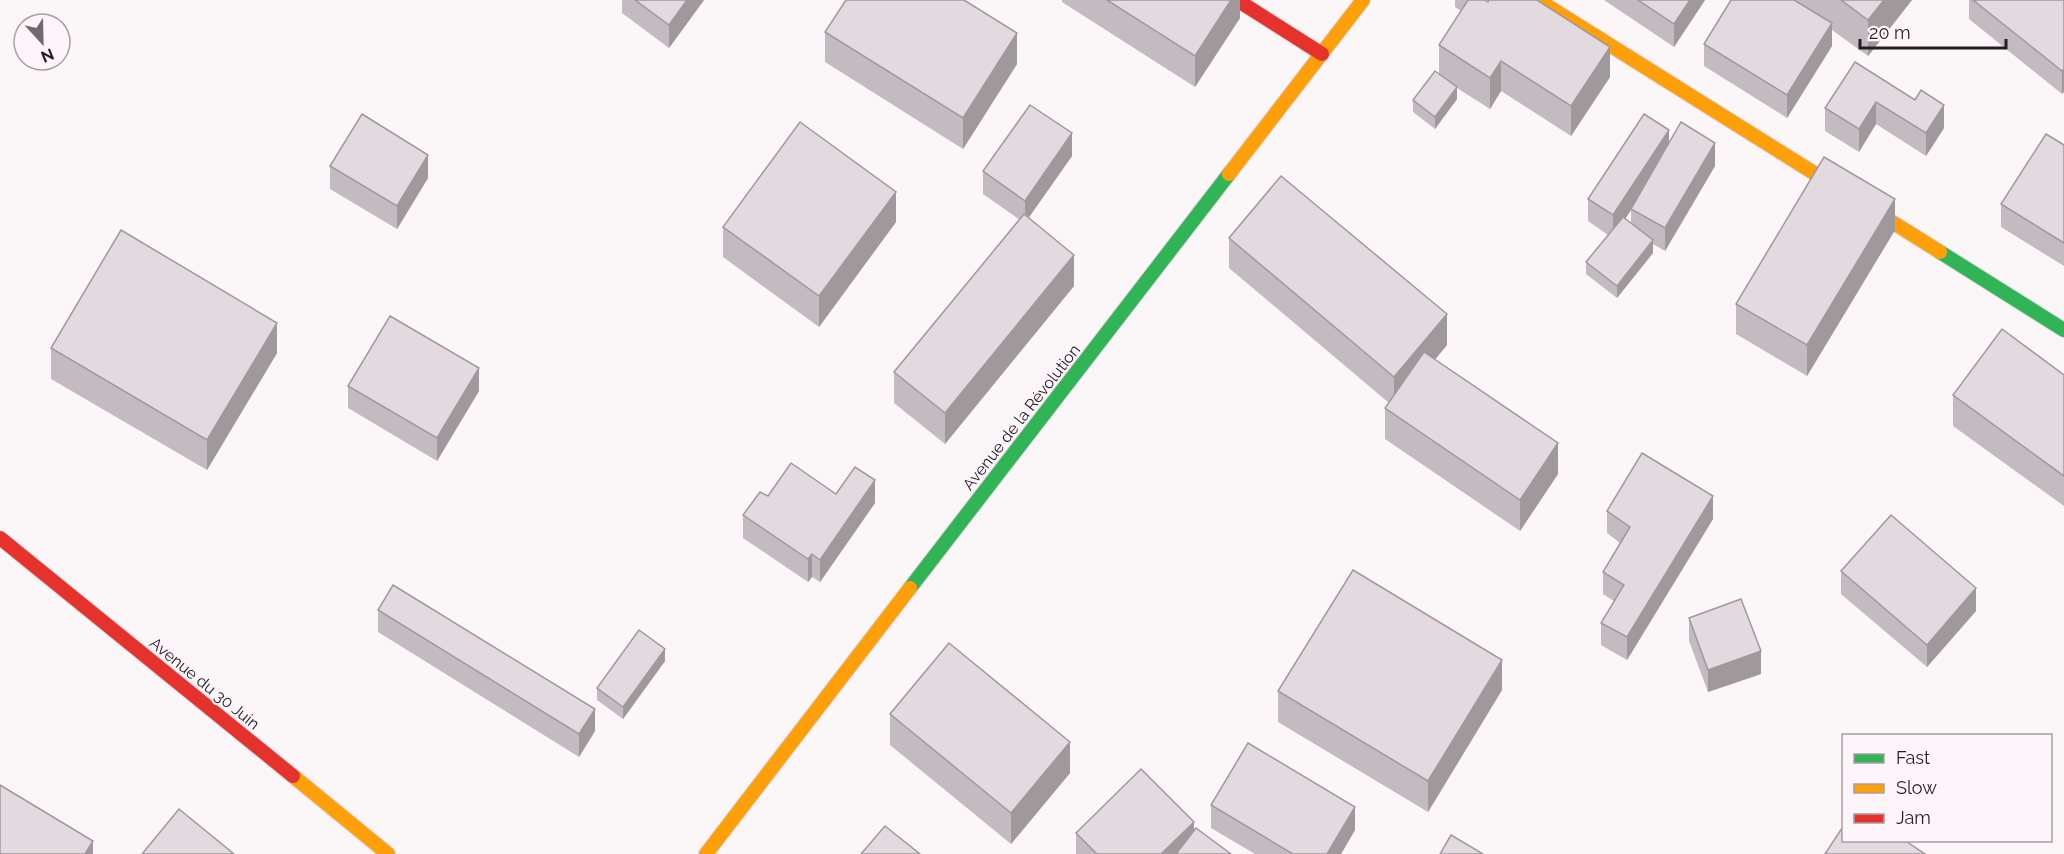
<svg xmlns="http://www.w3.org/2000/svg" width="2064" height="854" font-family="Raleway,sans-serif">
<rect width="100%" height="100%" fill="#fbf7f9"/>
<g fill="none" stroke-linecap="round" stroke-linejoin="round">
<g stroke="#dcd3d8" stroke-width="16">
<g id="fast">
<polyline points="1940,252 2064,330"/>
<polyline points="910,588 1229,174"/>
</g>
</g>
<g stroke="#dcd3d8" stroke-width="16">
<g id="slow">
<polyline points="1538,0 1940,252"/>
<polyline points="1229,174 1363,0"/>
<polyline points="293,776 388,854"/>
<polyline points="706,854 910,588"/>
</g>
</g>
<g stroke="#dcd3d8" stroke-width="16">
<g id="jam">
<polyline points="1237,0 1322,54"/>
<polyline points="0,538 293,776"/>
</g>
</g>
<use href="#fast" stroke="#30b455" stroke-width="14"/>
<use href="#slow" stroke="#ff9f0a" stroke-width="14"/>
<use href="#jam" stroke="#e5322d" stroke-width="14"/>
</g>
<g fill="#c3bbc0" fill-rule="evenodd">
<polygon points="622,0 704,0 669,48 622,13"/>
<polygon points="1062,0 1240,0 1240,18 1195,87 1062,2"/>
<polygon points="1455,0 1537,0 1610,77 1571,136 1501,91 1490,109 1457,88 1457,99 1435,129 1413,112 1413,100 1439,74 1439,45 1461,11 1455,7"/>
<polygon points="1604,0 1705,0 1674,47"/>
<polygon points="1731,0 1912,0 1868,56 1832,30 1832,46 1787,118 1704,66 1704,44"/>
<polygon points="1969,0 2064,0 2062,94 1969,19"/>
<polygon points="825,32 1017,64 963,149 825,62"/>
<polygon points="1855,62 1915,100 1944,128 1926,156 1876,124 1859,152 1825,131 1825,108"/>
<path d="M 1669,142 L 1715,166 L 1665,251 L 1653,244 L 1653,253 L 1617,298 L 1586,274 L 1586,262 L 1608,235 L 1588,221 L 1588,199 ZM 1631,210 L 1631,223 L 1625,219 Z"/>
<polygon points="2064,145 2064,266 2001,227 2001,204"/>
<polygon points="1072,156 1028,218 1074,286 945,444 894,403 894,372 1020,220 983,194 983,171"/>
<polygon points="330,166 428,178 397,229 330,189"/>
<polygon points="896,222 819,327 723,257 723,227"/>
<polygon points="1895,230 1807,376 1736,334 1736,304"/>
<polygon points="1229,238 1447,345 1435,360 1558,474 1520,531 1385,439 1385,408 1389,403 1229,268"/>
<polygon points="51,348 277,353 207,470 51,379"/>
<polygon points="2064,375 2064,506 1953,426 1953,395"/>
<polygon points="348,386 479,391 437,461 348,408"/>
<polygon points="836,494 875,503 820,582 812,577 808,582 743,538 743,515 768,496"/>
<polygon points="1607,511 1713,519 1627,660 1601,645 1601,623 1614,601 1603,594 1603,572 1620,543 1607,533"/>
<polygon points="1841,571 1976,611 1927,667 1841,594"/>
<polygon points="378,610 595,731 579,757 378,632"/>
<polygon points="1689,618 1761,674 1708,692 1689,641"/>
<polygon points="665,661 623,719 597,700 597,688"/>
<polygon points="1502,690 1428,812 1278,722 1278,691"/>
<polygon points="890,714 1070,773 1011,844 890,745"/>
<polygon points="1211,805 1355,830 1341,854 1255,854 1211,828"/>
<polygon points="1194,831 1231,854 1076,854 1076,833"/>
</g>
<g fill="#9f999c">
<polygon points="687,0 704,0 669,48 669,25"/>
<polygon points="1231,0 1240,0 1240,18 1195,87 1195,56"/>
<polygon points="1690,0 1705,0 1674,47 1674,24"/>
<polygon points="1884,0 1912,0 1868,56 1868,20"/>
<polygon points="1832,23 1832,46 1787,118 1787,95"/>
<polygon points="1017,33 1017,64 963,149 963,118"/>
<polygon points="1610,47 1610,77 1571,136 1571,106"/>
<polygon points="1501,61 1501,91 1490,109 1490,78"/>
<polygon points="2064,69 2064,92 2062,94 2062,71"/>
<polygon points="1457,87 1457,99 1435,129 1435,117"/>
<polygon points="1876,102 1876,124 1859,152 1859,129"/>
<polygon points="1944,105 1944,128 1926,156 1926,133"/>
<polygon points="1669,130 1669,152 1631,209 1631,210 1613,238 1613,215"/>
<polygon points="1072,133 1072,156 1025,223 1025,201"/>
<polygon points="1715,143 1715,166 1665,251 1665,228"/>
<polygon points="428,155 428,178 397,229 397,206"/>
<polygon points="896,192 896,222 819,327 819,296"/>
<polygon points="1895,199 1895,230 1807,376 1807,345"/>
<polygon points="1653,240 1653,253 1617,298 1617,286"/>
<polygon points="1074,255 1074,286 945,444 945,413"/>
<polygon points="1447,314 1447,345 1394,407 1394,377"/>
<polygon points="277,323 277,353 207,470 207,440"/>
<polygon points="479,368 479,391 437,461 437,438"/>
<polygon points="1558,443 1558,474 1520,531 1520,500"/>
<polygon points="875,480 875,503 820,582 820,560"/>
<polygon points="1713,496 1713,519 1627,660 1627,637"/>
<polygon points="812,554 812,577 808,582 808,559"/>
<polygon points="1976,588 1976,611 1927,667 1927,645"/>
<polygon points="665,649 665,661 623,719 623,707"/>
<polygon points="1761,651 1761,674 1708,692 1708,670"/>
<polygon points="1502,660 1502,690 1428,812 1428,781"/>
<polygon points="595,709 595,731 579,757 579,734"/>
<polygon points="1070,742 1070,773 1011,844 1011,813"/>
<polygon points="1355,807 1355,830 1341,854 1327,854"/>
<polygon points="1194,822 1194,845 1184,854 1161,854"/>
<polygon points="93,841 93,854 85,854"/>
</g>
<g fill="#e3dadf" stroke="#9f999c" stroke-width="1.5">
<polygon points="635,0 687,0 669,25"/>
<polygon points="846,0 964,0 1017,33 963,118 825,32"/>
<polygon points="1107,0 1231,0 1195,56"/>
<polygon points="1468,0 1485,0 1488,2 1489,0 1537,0 1610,47 1571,106 1501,61 1490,78 1439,45"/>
<polygon points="1638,0 1690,0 1674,24"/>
<polygon points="1731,0 1794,0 1832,23 1787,95 1704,44"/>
<polygon points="1841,0 1884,0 1868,20"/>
<polygon points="1973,0 2064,0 2064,69 2062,71"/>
<polygon points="1855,62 1915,100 1921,90 1944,105 1926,133 1876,102 1859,129 1825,108"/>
<polygon points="1435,71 1457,87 1435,117 1413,100"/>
<polygon points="1030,105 1072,133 1025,201 983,171"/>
<polygon points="362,114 428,155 397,206 330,166"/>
<polygon points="1644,114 1669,130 1613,215 1588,199"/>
<polygon points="800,122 896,192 819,296 723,227"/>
<polygon points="1681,122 1715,143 1665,228 1631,209"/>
<polygon points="2046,134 2064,145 2064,243 2001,204"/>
<polygon points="1824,157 1895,199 1807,345 1736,304"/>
<polygon points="1281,176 1447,314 1394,377 1229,238"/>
<polygon points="1024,214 1074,255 945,413 894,372"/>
<polygon points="1623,217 1653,240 1617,286 1586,262"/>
<polygon points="121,230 277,323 207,440 51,348"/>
<polygon points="390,316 479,368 437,438 348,386"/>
<polygon points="2002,329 2064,375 2064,476 1953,395"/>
<polygon points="1424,352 1558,443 1520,500 1385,408"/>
<polygon points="1642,453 1713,496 1627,637 1601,623 1624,585 1603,572 1630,527 1607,511"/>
<polygon points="791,463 836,494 855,467 875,480 820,560 812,554 808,559 743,515 760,492 768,496"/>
<polygon points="1891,515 1976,588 1927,645 1841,571"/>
<polygon points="1353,570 1502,660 1428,781 1278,691"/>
<polygon points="393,585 595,709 579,734 378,610"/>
<polygon points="1741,599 1761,651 1708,670 1689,618"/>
<polygon points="639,630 665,649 623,707 597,688"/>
<polygon points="949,643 1070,742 1011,813 890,714"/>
<polygon points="1248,743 1355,807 1327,854 1293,854 1211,805"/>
<polygon points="1141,769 1194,822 1161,854 1097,854 1076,833"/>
<polygon points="0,785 93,841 85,854 0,854"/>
<polygon points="179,809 234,854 142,854"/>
<polygon points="1844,825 1844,840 1904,840 1925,854 1825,854"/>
<polygon points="885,826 920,854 861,854"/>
<polygon points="1196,828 1231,854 1176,854"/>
<polygon points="1451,835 1483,854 1440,854"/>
</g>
<g text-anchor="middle" stroke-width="4.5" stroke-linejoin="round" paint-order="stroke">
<g font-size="16" fill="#281c24" stroke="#fdf5fa">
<text transform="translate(1021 417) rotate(-52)" y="6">Avenue de la Révolution</text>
<text transform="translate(205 683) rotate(39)" y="6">Avenue du 30 Juin</text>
</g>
</g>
<rect x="1842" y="734" width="210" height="108" fill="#fdf5fa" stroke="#a89ea4" stroke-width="1.5"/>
<rect x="1854" y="754" width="30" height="9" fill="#30b455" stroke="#a89ea4" stroke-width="1.5"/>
<text x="1896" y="764" font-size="18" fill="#281c24">Fast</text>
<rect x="1854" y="784" width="30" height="9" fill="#ff9f0a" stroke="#a89ea4" stroke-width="1.5"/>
<text x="1896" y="794" font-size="18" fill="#281c24">Slow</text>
<rect x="1854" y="814" width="30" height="9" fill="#e5322d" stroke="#a89ea4" stroke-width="1.5"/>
<text x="1896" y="824" font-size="18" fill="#281c24">Jam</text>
<g transform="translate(42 42) rotate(158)"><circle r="28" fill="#fdf5fa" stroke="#a89ea4" stroke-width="1.5"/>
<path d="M0-4.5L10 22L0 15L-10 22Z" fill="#72696f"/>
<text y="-9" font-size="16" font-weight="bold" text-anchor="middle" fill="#281c24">N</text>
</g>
<path d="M1860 39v9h146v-9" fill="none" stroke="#281c24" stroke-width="3"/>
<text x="1869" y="39" font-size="18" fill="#281c24" stroke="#fdf5fa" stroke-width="4.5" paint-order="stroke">20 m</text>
</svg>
